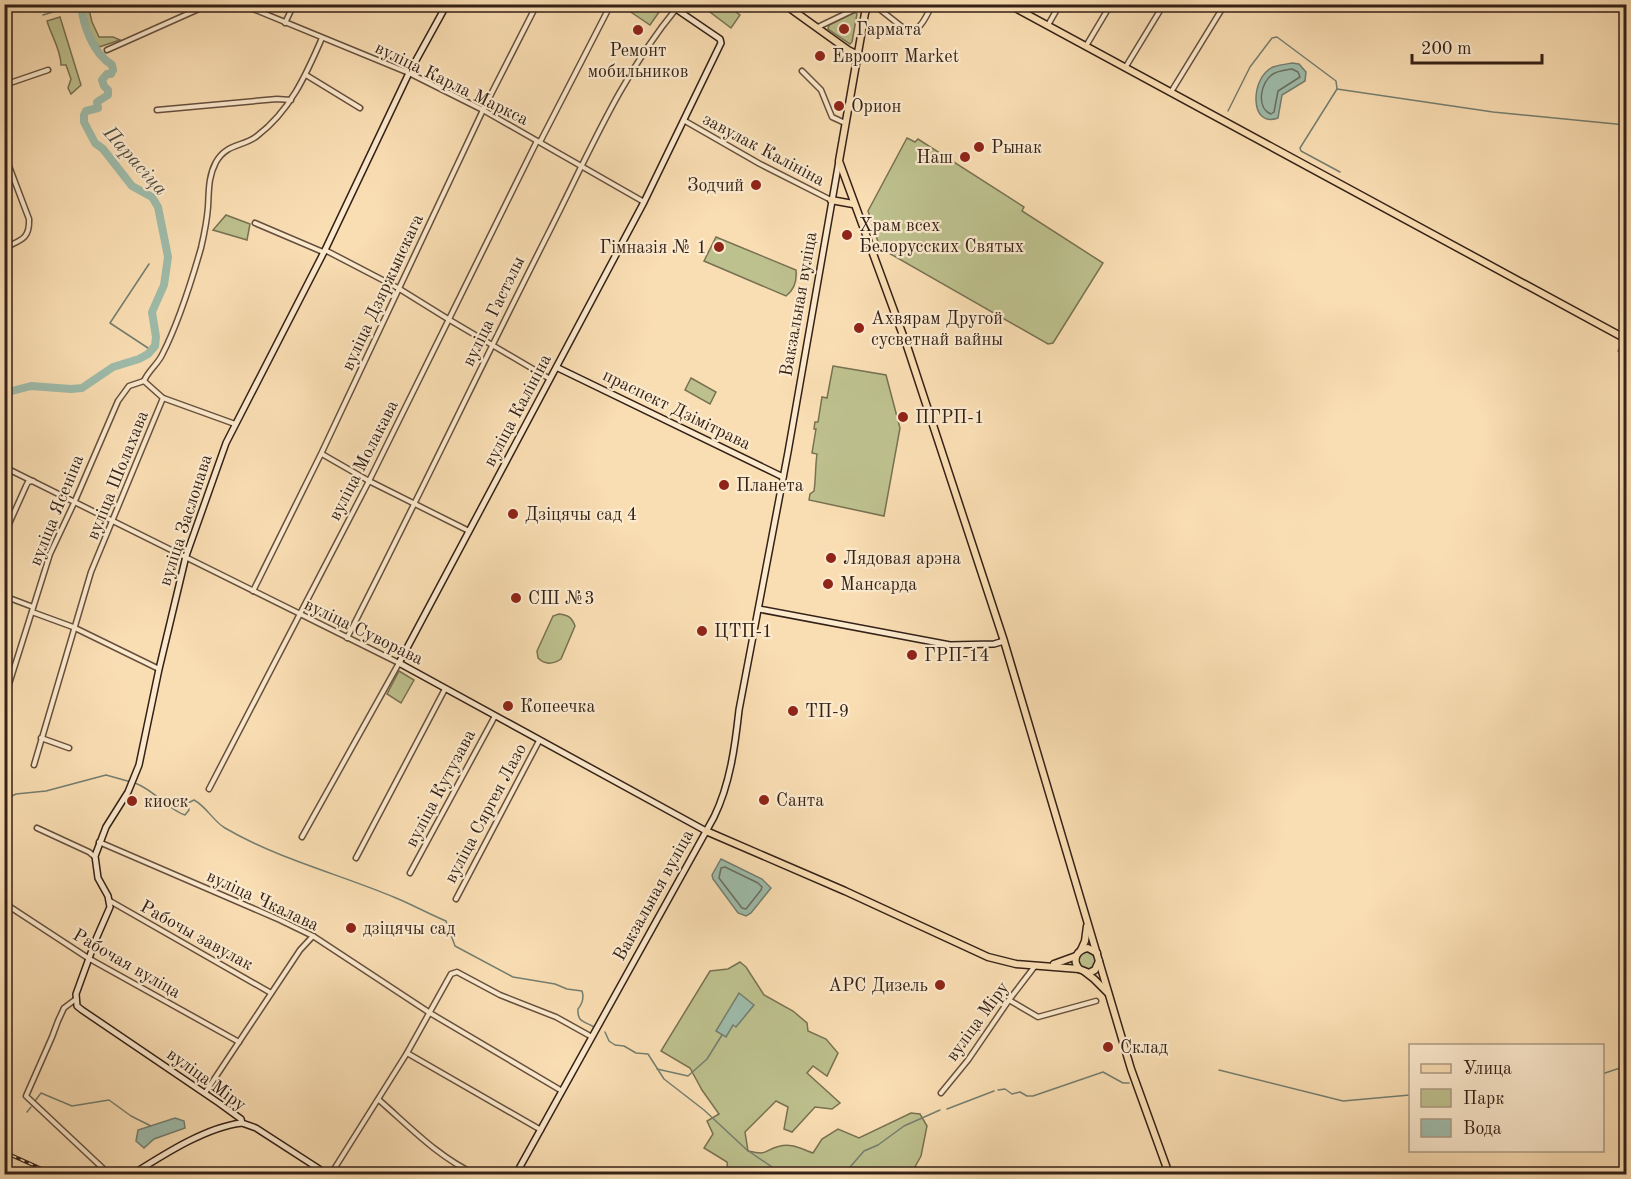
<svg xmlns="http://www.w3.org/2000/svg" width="1631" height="1179" font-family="'Old Standard TT',serif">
<rect width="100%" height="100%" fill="#fadeb3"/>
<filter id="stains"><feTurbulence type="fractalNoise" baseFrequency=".00333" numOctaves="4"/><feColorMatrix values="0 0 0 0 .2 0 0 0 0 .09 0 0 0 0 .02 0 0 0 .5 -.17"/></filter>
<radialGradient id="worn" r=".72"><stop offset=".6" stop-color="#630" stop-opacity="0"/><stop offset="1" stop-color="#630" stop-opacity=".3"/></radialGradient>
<g fill="#bdc18e" stroke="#787152" stroke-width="1.5">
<polygon points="623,4 664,4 664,5 650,25 622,6"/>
<polygon points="83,5 88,5 92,22 99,37 113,37 120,40 99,47 91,37"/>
<polygon points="715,5 726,5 740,15 731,28 710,12"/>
<polygon points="855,12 857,14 852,42 850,44 828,29 829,25"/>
<path d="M 60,17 L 81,85 L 71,94 L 68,88 L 71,79 L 66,65 L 61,65 C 61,50 51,35 47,21 Z"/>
<polygon points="907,138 915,142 918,139 1024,207 1022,211 1103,263 1053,343 1048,344 880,248 868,211"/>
<polygon points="226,215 250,224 247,240 213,230"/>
<path d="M 716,237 L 796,270 C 797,280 794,290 786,296 L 704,261 Z"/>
<path d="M 833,366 L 886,375 L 900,428 L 884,516 L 809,500 L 810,494 L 814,491 C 816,478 815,468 817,454 L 812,453 L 816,429 L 814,429 L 815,422 L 818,422 L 822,397 L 827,398 Z"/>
<polygon points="691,378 716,392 710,404 685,390"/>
<path d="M 559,614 C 569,615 572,618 575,626 L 561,659 C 552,665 545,665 538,658 L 537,651 L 553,616 Z"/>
<polygon points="399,671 414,680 401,703 387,694"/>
<circle cx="1087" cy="960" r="9"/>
<path d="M 740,962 L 746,967 L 764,995 L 793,1011 L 807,1023 L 808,1031 L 826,1039 L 838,1053 L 827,1076 L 813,1066 L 807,1073 L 840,1103 L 832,1109 L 815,1107 L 792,1132 L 784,1129 L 788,1107 L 776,1101 L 745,1132 L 748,1151 C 771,1156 762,1150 780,1146 C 791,1143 802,1149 813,1153 L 822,1139 L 838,1129 L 859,1138 L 911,1113 L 920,1114 L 927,1126 L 921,1156 L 911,1174 L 728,1174 L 727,1162 L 704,1148 L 713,1134 L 707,1121 L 719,1114 L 702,1090 L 690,1068 L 661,1051 L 710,971 L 728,969 Z"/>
</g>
<g fill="#9ebcab" stroke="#747e70" stroke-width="1.5">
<path d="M 1292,63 L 1299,64 L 1306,72 L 1305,81 L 1282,95 L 1278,118 C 1249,129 1250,77 1273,67 C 1279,65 1286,64 1292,63 Z"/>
<polygon points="721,859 762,879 771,888 751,913 746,916 738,913 713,879 712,875"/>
<polygon points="739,993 754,1005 736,1027 733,1025 726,1037 716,1031"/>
<polygon points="175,1118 184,1121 185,1128 154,1139 144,1148 136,1141 138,1130"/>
</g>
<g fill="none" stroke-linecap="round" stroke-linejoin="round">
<g stroke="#696e61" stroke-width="1.5">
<path d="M 1292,69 L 1298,72 L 1300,77 L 1278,91 L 1274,112 L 1271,114 C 1256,108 1260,82 1273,74 C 1278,71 1286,70 1292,69 Z"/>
<polygon points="725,867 758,883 762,887 761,890 746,909 742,908 719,878 721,868"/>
</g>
<g stroke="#747e70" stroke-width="1.5">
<polyline points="43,15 79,4"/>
<polyline points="1228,111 1250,67 1272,38 1277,37 1336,81 1337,89"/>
<polyline points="1340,172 1301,151 1300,148 1337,89 1493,112 1626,125"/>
<polyline points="149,264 110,323 151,350"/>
<polyline points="1621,345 1618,351 1626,358"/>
<path d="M 135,783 C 156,791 168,810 185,815 L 189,810 L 188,803 L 194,800 C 207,807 213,821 225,828 C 278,859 339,874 396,898 C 413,905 429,914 446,921 L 455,946 L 513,977 L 555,984 L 567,989 L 582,991 C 584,997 582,1004 578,1009 C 577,1022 584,1021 594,1027"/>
<polyline points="4,800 16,794 46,791 106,775 131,782"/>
<polyline points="605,1032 609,1041 615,1045 624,1046 636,1053 648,1054 664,1079 704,1110 747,1150 775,1169 778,1174"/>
<polyline points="657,1069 688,1076 707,1059 722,1035"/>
<polyline points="1219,1070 1343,1101 1410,1095"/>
<polyline points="1602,1074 1626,1066"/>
<polyline points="998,1090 1005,1089 1012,1094 1020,1092 1027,1096 1033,1096 1103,1072 1123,1083 1129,1083"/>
<polyline points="35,1101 41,1093 72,1106 109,1100 131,1116 151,1126"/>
<polyline points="947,1109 994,1091"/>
<polyline points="27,1112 31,1107"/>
<polyline points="844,1174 864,1151 878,1145 904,1126 940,1110"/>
</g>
<path stroke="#9ebcab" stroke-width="8" d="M 4,393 L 31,386 L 71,389 L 82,388 L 113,367 L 139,359 L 148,354 L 155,346 L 156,337 L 152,312 L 164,285 L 168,257 L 158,207 L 152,197 L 132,186 L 103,149 L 95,143 L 84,122 L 84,115 L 86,111 L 98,108 L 97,102 L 108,95 L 108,90 L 104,86 L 102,80 L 107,74 L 111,74 L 113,70 L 112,65 C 93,53 83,26 81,4"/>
<g stroke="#66503e" stroke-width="7">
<g id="street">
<polyline points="241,4 409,73 483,110 644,202"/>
<path d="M 873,4 L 906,30 C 918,33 924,21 929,11 L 927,4"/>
<polyline points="285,23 294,4"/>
<polyline points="1048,25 1060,4"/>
<polyline points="818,27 866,4"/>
<polyline points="1086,46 1111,4"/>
<polyline points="107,50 210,4"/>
<polyline points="1125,68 1164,4"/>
<polyline points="802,71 821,90 832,117 845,123"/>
<polyline points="306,75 360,108"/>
<polyline points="4,85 48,70"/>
<polyline points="1171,92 1225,4"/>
<polyline points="157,110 277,99 291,100"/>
<polyline points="685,121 760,164 831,200"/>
<polyline points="540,142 611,4"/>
<path d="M 4,153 L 29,219 C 30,239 21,240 4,248"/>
<polyline points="255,223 323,252"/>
<polyline points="325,250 398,288 448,319 550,379"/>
<path d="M 144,381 C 148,371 157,365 162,355 C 179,322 191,283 201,248 C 204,235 207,220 208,207 C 209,191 208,177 216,162 C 227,143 243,147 257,136 C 290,111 306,75 322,38"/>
<polyline points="144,381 163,398 235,424"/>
<polyline points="322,454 369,481 469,531"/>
<polyline points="4,467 399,663 302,837"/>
<polyline points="4,535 26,486 28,482 33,481"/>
<polyline points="253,591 321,454 483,110 537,4"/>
<polyline points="4,596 33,607"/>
<polyline points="32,612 73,627 159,669"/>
<path d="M 347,638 C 416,503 481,366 550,230 C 588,155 622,74 676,9"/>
<polyline points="4,700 50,554 74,503 118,401 129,386 144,381"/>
<polyline points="41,738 69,748"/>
<polyline points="34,765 91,572 163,398"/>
<polyline points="209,789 369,481 537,141"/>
<polyline points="37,828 89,852 95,857"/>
<polyline points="99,842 280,920 313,936 430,1013 562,1091"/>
<polyline points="356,858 445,689"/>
<polyline points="410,873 495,716"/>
<polyline points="456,899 539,741"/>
<polyline points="110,901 271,993"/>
<polyline points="4,903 88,958 239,1042"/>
<polyline points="76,999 64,1008 58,1021 52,1037 26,1096 109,1174"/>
<polyline points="1009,1000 1038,1017 1096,1001"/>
<polyline points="407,1053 541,1130"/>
<polyline points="205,1093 300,950 313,936"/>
<polyline points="941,1093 968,1060 1009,1000 1035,966"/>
<path d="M 379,1100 C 410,1127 438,1157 475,1174"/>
<polyline points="331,1174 407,1053 451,974 457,972 500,995 556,1017 592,1037"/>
</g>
</g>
<g stroke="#342117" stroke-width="8">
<g id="secondary">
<polyline points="679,4 676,9 720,39 721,43 644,202 399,663 706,831"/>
<polyline points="558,368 783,477"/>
<polyline points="759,609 950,645 994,644 1004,641"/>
<polyline points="4,1172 11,1174"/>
<path d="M 133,1174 C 163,1155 206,1127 242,1123"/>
<polyline points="327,1174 256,1128 242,1123 241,1119 219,1103 82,1010 77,1006 76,994 96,939 110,907 108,896 98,878 95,856 106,827 128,792 139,765 159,669 186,556 226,443 325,250 409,73 447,4"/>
<path d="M 516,1174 L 714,817 C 730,784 735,747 739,710 L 788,452 L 839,161"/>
</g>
</g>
<g stroke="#342117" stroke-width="9">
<g id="primary">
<polyline points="784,4 848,50 858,55"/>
<polyline points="869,4 865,13 839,161 908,349 1004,641 1131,1069 1169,1174"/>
<polyline points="1008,4 1626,339"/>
<polyline points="831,200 853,204"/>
<polyline points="706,831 845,891 988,957 1016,964 1079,969"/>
<polyline points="1081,950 1085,941 1087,926"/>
<path d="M 1097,953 L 1088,948 C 1076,950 1072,960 1079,969 L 1089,973 L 1095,970 L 1099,961"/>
<polyline points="1054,964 1076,956"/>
<polyline points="1085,972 1094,979 1108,993"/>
</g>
</g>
<use href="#street" stroke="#fceace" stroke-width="4"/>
<use href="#secondary" stroke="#fceace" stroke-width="5"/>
<use href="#primary" stroke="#fadeb3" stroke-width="6"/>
<g stroke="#342117" stroke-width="4">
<polyline id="rail" points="4,1152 53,1174"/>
</g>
<use href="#rail" stroke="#fceace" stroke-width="1.5" stroke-dasharray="4.5" stroke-linecap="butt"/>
</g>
<g fill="#8f2418" stroke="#fceace" stroke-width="2">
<circle cx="844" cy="29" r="6"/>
<circle cx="638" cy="30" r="6"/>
<circle cx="820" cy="56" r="6"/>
<circle cx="839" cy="106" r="6"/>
<circle cx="979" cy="147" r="6"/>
<circle cx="965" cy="157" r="6"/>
<circle cx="756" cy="185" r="6"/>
<circle cx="847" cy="235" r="6"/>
<circle cx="719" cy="247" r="6"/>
<circle cx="859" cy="328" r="6"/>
<circle cx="903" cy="417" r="6"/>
<circle cx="724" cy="485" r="6"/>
<circle cx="513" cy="514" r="6"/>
<circle cx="831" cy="558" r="6"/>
<circle cx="828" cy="584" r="6"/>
<circle cx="516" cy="598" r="6"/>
<circle cx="702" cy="631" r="6"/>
<circle cx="912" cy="655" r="6"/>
<circle cx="508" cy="706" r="6"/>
<circle cx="793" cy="711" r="6"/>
<circle cx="764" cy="800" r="6"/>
<circle cx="132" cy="801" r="6"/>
<circle cx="351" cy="928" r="6"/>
<circle cx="940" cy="985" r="6"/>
<circle cx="1108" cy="1047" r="6"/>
</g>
<g text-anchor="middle" stroke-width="4.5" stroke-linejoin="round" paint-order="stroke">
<g font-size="18" fill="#342117" stroke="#fceace" text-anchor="start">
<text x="856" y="35">Гармата</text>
<text x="638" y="56" text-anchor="middle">Ремонт<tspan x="638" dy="21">мобильников</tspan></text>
<text x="832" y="62">Евроопт Market</text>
<text x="851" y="112">Орион</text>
<text x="991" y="153">Рынак</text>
<text x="953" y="163" text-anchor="end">Наш</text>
<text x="744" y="191" text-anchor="end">Зодчий</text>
<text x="859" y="231">Храм всех<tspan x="859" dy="21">Белорусских Святых</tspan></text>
<text x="707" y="253" text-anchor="end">Гімназія № 1</text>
<text x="871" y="324">Ахвярам Другой<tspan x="871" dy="21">сусветнай вайны</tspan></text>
<text x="915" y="423">ПГРП-1</text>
<text x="736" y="491">Планета</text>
<text x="525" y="520">Дзіцячы сад 4</text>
<text x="843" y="564">Лядовая арэна</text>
<text x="840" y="590">Мансарда</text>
<text x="528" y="604">СШ №3</text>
<text x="714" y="637">ЦТП-1</text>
<text x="924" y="661">ГРП-14</text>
<text x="520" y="712">Копеечка</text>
<text x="805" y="717">ТП-9</text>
<text x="776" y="806">Санта</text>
<text x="144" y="807">киоск</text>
<text x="363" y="934">дзіцячы сад</text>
<text x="928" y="991" text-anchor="end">АРС Дизель</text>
<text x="1120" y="1053">Склад</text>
</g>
<g font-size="18" fill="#342117" stroke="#fceace">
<text transform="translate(452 83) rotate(26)" y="6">вуліца Карла Маркса</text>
<text transform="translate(764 149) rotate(28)" y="6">завулак Калініна</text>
<text transform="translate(382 292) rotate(-65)" y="6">вуліца Дзяржынскага</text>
<text transform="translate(798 304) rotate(-80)" y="6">Вакзальная вуліца</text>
<text transform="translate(493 311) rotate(-64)" y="6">вуліца Гастэлы</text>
<text transform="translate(677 409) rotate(26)" y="6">праспект Дзімітрава</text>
<text transform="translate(517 410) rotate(-62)" y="6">вуліца Калініна</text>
<text transform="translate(363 460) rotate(-63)" y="6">вуліца Молакава</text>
<text transform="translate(117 475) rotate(-68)" y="6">вуліца Шолахава</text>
<text transform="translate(56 510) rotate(-68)" y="6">вуліца Ясеніна</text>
<text transform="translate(185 520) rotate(-72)" y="6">вуліца Заслонава</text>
<text transform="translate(364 631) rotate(26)" y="6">вуліца Суворава</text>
<text transform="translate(440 788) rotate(-62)" y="6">вуліца Кутузава</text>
<text transform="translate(485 813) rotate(-62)" y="6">вуліца Сяргея Лазо</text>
<text transform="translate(653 895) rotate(-61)" y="6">Вакзальная вуліца</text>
<text transform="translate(263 900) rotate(25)" y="6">вуліца Чкалава</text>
<text transform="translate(197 935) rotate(29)" y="6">Рабочы завулак</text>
<text transform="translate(127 963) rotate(30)" y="6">Рабочая вуліца</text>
<text transform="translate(977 1021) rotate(-54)" y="6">вуліца Міру</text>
<text transform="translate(207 1079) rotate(36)" y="6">вуліца Міру</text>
</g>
<g font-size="20" font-style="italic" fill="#545043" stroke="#fceace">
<text transform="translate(136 160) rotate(48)" y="7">Парасіца</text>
</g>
</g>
<rect width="1631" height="1179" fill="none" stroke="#fadeb3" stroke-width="24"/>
<rect x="6" y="6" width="1619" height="1167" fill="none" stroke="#342117" stroke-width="3"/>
<rect x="12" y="12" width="1607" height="1155" fill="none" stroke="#342117" stroke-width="1.5"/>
<rect x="1409" y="1044" width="195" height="108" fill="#fceace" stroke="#ac9a85" stroke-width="1.5"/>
<rect x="1421" y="1064" width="30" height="9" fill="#fadeb3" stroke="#ac9a85" stroke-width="1.5"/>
<text x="1463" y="1074" font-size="18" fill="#342117">Улица</text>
<rect x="1421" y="1089" width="30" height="18" fill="#bdc18e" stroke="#ac9a85" stroke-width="1.5"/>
<text x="1463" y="1104" font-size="18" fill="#342117">Парк</text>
<rect x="1421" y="1119" width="30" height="18" fill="#9ebcab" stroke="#ac9a85" stroke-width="1.5"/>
<text x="1463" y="1134" font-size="18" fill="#342117">Вода</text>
<path d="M1412 54v9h130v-9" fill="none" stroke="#342117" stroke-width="3"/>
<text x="1421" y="54" font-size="18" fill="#342117" stroke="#fceace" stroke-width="4.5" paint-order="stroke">200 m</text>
<rect width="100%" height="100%" filter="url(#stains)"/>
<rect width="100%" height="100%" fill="url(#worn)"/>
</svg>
